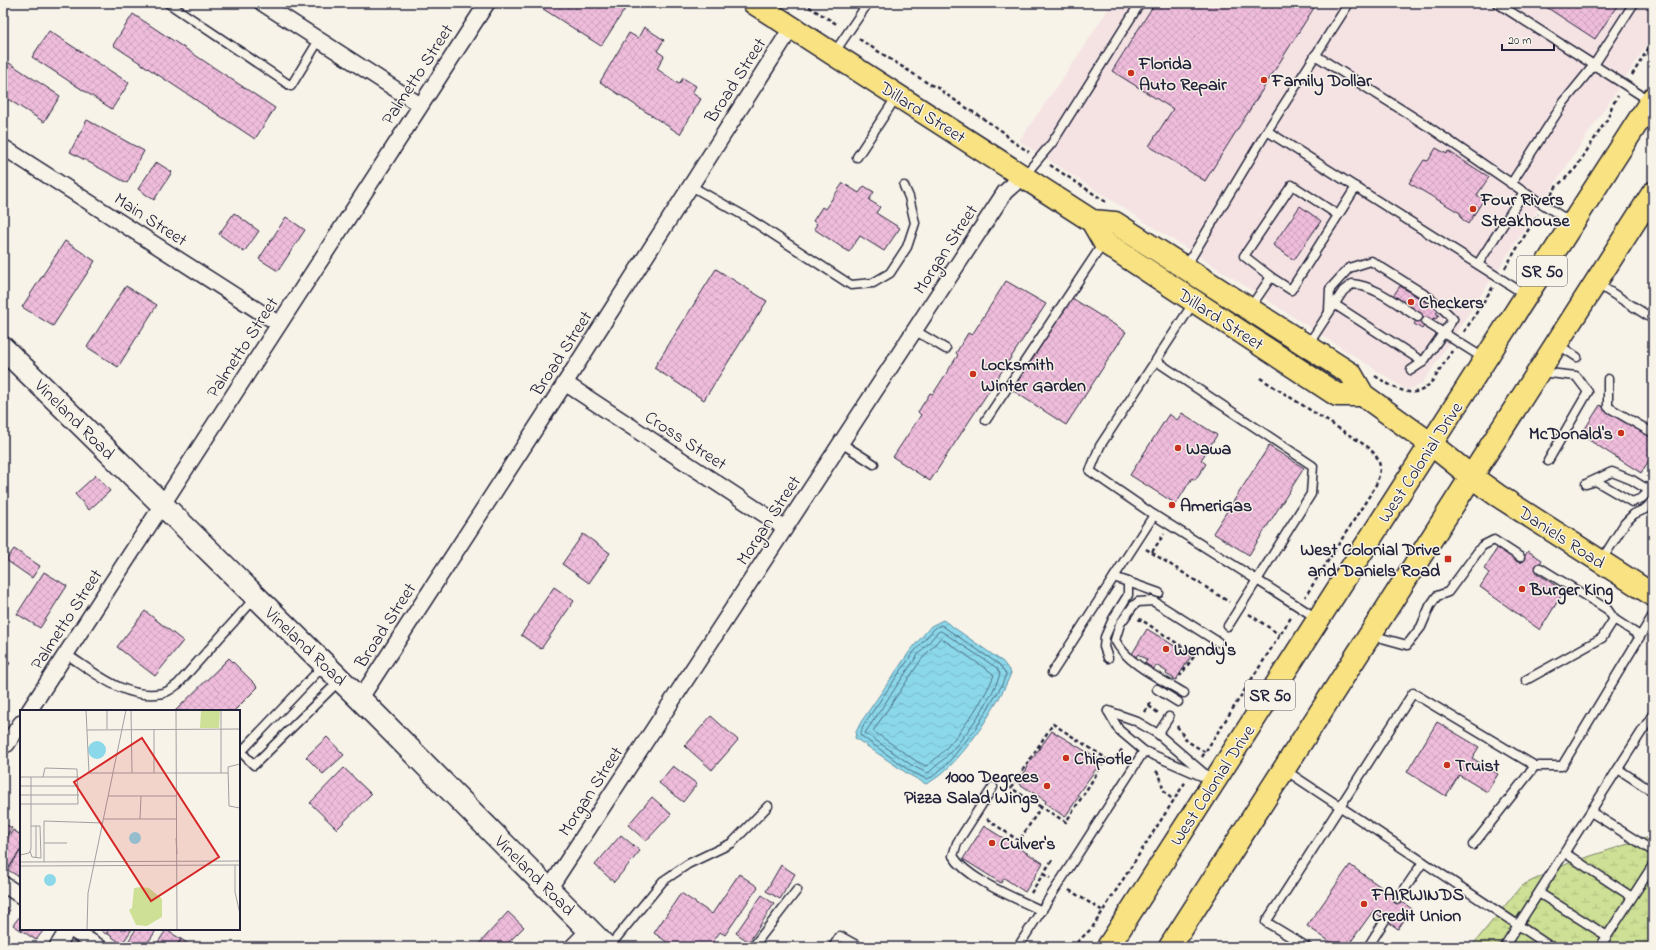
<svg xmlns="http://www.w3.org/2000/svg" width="1656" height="950" font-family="'Indie Flower',sans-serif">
<defs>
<pattern id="wetland-marsh" width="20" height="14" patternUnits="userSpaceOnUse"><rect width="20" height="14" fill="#cee095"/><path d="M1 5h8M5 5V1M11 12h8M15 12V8" fill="none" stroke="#b1c081"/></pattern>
<pattern id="water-waves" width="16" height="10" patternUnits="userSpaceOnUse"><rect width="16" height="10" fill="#8bd8ea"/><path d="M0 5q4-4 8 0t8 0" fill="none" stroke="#78b9ca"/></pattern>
<pattern id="building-cross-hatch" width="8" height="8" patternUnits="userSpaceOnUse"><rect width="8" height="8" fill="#efbddb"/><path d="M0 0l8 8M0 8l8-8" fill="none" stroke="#cda2bd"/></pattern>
</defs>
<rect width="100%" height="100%" fill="#f7f3e8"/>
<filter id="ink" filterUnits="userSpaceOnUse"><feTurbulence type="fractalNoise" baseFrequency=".025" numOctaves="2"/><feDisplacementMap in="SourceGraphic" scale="8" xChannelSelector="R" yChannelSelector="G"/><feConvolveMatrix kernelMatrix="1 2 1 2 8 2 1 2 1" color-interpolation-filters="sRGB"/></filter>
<g filter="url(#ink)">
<polygon fill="#f5e3e4" points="1112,3 1653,3 1653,36 1422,384 1407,390 1019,141 1076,59"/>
<polygon fill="url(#wetland-marsh)" stroke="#788168" points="1653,836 1653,947 1471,947 1521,886 1569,863"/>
<path fill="url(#water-waves)" stroke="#618fa4" d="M 943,620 L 1003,662 L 1011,673 C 999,705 957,770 926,784 L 908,774 L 855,738 L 856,732 L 861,722 L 910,651 L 931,626 Z"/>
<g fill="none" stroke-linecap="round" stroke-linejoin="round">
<g stroke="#4c6b81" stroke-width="1">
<polygon points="941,625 1000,665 1006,674 1002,685 975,730 947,764 932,777 926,779 910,771 860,735 864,724 913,653 934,629"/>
<path d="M 941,631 L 997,668 L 1000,674 C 991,702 959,747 936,766 C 933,768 931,772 927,773 L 913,766 L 865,733 L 869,727 L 917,656 L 937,633 Z"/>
<path d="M 941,638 L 992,673 L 994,675 C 985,700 948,753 926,766 L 916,761 L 873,731 L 921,660 Z"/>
</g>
</g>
<g fill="url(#building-cross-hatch)" stroke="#22223b">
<polygon points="108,3 116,3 113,7"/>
<polygon points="539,3 615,3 625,9 601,46 537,5"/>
<polygon points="1155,3 1317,3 1205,181 1149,146 1173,109 1112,71"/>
<polygon points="1540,3 1619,3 1595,39"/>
<polygon points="133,14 275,108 255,139 113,45"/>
<polygon points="644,27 664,40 657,51 664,56 657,69 679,84 683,78 696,86 692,93 701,99 680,134 600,82 629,33 638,38"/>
<polygon points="49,31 129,83 112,109 32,57"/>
<polygon points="3,59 60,96 44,122 3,96"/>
<polygon points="87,120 144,151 127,183 70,152"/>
<polygon points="1436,148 1447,154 1448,151 1489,177 1477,195 1484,199 1468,224 1462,219 1460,213 1409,183 1424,160 1428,161"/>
<polygon points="156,162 172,172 154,200 138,189"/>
<polygon points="843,183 859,193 864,186 874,192 869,200 880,207 876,213 900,228 884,251 860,236 849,252 814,229 817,224 813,221 822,207 825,209"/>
<polygon points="1300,206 1321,221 1294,260 1273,245"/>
<polygon points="234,213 259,231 244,252 219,234"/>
<polygon points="286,217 305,230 278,271 259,259"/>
<polygon points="65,241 95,261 53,326 22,307"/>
<polygon points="716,269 767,301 704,400 654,368"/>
<polygon points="1006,281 1046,304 930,481 893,457 921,415 918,412 930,393 933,394 958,355 956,353 968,333 972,335"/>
<polygon points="126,286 157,305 118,367 87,347"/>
<polygon points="1400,286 1427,303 1432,295 1441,300 1436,307 1438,311 1436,313 1439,315 1436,319 1433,318 1432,321 1428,319 1422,329 1414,324 1421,314 1393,296"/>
<polygon points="1072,298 1126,332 1066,425 1012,390"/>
<polygon points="1653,352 1653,360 1649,358"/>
<polygon points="1600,405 1653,438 1653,454 1641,473 1581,435"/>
<polygon points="1182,413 1217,435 1201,460 1206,464 1195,480 1192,478 1176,504 1130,475 1169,414 1177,420"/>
<polygon points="1269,446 1304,468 1249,555 1213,533"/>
<polygon points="96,475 110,491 89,510 75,494"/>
<polygon points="583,534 610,553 589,583 562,564"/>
<polygon points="1498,547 1516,558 1514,560 1520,563 1528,551 1542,560 1535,572 1564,591 1540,630 1480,587 1489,573 1484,569"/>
<polygon points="14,549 40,566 32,578 6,560"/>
<polygon points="44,572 67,586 40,628 17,614"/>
<polygon points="554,587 574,601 541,649 521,635"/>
<polygon points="145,611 183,641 155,676 117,647"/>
<polygon points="1147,629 1191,656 1176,680 1166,674 1167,672 1156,665 1154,669 1145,663 1147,660 1138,654 1136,657 1132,654"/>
<polygon points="229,658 258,687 234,711 175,711"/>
<polygon points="3,659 10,663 3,674"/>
<polygon points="711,716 738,740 712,770 685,746"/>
<polygon points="1437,722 1479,747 1472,758 1498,774 1487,792 1459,775 1446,796 1407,772"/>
<polygon points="1052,731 1102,761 1077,795 1079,796 1065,817 1045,803 1046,801 1018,783 1028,767 1027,766"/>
<polygon points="327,737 344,755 323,774 306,757"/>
<polygon points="673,766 697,784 683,802 659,783"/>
<polygon points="344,768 371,794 337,829 310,803"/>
<polygon points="652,797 671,814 646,841 628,825"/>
<polygon points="3,823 12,828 3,841"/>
<polygon points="984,826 1043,863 1025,892 1004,878 1001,883 963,859"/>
<polygon points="13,830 21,835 21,849 8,869 3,866 3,845"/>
<polygon points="621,835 640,851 614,882 595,865"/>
<polygon points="21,850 21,878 8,870"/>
<polygon points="781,865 795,874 780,899 766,891"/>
<polygon points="1350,865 1412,909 1398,929 1373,911 1347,947 1338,947 1307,926"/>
<polygon points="739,874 758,887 725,935 720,932 709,947 674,947 654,933 681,893 712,914"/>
<polygon points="762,895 774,904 749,942 736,933"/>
<polygon points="3,905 10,910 3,919"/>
<polygon points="508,912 524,927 504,947 476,947"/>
<polygon points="20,916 21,916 21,929 40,929 43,931 36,940 13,925"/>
<polygon points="99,929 109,929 106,934"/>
<polygon points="111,929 132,929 122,944 108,934"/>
<polygon points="136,929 157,929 145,947 129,947 126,945"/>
<polygon points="166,930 181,939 176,947 155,947"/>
<polygon points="181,939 193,947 177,947"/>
</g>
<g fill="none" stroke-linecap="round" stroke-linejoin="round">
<g stroke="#22223b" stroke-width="11">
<g id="lane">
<polyline points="168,3 291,86 319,40"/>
<polyline points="1497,3 1650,101"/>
<polyline points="834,53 868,3"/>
<polyline points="1315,55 1429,127 1524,192 1572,223"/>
<polyline points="1267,131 1526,295"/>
<polyline points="857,157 897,96"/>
<polyline points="1024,176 1052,143 1140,3"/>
<polyline points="1511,184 1564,102 1594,65 1634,3"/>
<polyline points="691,186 748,218 851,285 873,283 890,273 907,247 915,223 909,197 904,186"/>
<polyline points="1338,215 1292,185 1244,256 1271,277 1291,290 1356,187"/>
<polyline points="1478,264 1524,192"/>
<polyline points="1185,268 1267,131 1349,3"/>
<polyline points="1596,283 1653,319"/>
<polyline points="1334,304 1423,362 1453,319 1438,304"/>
<polyline points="1250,308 1271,277"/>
<polyline points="1329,311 1330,289 1349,268 1371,261 1430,298"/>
<polyline points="1426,322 1485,359"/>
<polyline points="914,330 946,349"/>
<polyline points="1557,344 1577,357"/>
<path d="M 1308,345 L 1343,291 L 1352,284 C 1376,286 1398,305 1418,317"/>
<polyline points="1411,370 1423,362"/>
<polyline points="1540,372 1576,376 1588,392 1548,461"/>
<polyline points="1608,379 1608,407 1653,433"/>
<polyline points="986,420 1104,242"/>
<polyline points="841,443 874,464"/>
<polyline points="1653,487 1645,488 1632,480 1612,472 1586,484 1596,481 1632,502 1642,498 1653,487"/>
<polyline points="1154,515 1257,580 1311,494 1313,466 1156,361"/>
<polyline points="1601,561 1625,523 1634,514 1645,509 1653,501"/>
<polyline points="1114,577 1159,593"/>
<polyline points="1614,619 1640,636"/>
<polyline points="1228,626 1257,580 1318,619"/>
<polyline points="1371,635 1407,645 1421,627 1430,606 1437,596 1448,592 1482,546 1494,540 1520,557"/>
<path d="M 66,654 C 94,672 126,701 163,693 C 168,692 174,687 178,684 L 255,598"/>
<polyline points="1108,658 1104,647 1105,637 1113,619 1128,595 1128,582"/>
<polyline points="324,665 241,752 254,765 339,681"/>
<polyline points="1052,673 1154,515 1090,471 1100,446 1194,302"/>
<polyline points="1526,680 1602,638 1614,619 1607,609 1540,568"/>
<polyline points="1157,689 1178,702"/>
<path d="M 1184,693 C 1161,679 1127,664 1115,640 L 1120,624 L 1133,606 L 1138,602 L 1153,601 L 1218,642"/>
<polyline points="1108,711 1119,730 1144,751 1213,781"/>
<polyline points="1108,711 1134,720 1158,734 1206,775"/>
<polyline points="1158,734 1169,717"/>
<polyline points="1618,769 1653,792"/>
<polyline points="1285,770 1551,947"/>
<path d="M 993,787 L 957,843 L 953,856 C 968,880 1016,898 1042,911"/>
<polyline points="1591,812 1653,851"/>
<polyline points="1473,845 1535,766"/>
<polyline points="1565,853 1632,897"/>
<polyline points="1539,893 1607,936"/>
<polyline points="1398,899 1423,862"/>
<polyline points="609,947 663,881 688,864 732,843 768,806"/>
<polyline points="753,947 797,890"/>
<polyline points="833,947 840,936 860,947"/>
<polyline points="1018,947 1144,751"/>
<polyline points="1307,947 1266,922 1413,693 1535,766 1562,766 1653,615"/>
<polyline points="1368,947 1385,920"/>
<polyline points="1504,947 1653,714"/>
<polyline points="1600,947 1653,865"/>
</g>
</g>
<g stroke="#22223b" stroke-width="18">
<g id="street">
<polyline points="262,3 420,105"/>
<polyline points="3,147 279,324"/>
<polyline points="565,383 785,528"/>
<polyline points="360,699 565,383 792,27"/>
<polyline points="29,711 487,3"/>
<polyline points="3,744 7,744 21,723"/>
<polyline points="3,884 21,896"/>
<polyline points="549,889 1005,192 1023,176"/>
<polyline points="71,929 99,947"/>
<polyline points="57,947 68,929"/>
<polyline points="572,947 589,930"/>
</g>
</g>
<g stroke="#22223b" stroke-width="25">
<polyline id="secondary" points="3,348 360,699 606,947"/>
</g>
<g stroke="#22223b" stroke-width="25">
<g id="primary">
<polyline points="754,3 1092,221 1115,223 1351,374 1363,395 1431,444 1472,477 1497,495 1653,595"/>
<polyline points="1092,221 1104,242 1337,395 1363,395"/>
</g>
</g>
<g stroke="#22223b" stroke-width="25">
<g id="highway">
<polyline points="1108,947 1653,98"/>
<polyline points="1170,947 1653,193"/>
</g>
</g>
<g stroke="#22223b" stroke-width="2.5" stroke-dasharray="4 3" stroke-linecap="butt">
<polyline points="803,3 838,25"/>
<polyline points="859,39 929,84 940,89 944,93 1005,133 1009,139 1029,152"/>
<polyline points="1632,75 1653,41"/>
<polyline points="1050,165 1106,202"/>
<polyline points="1551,195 1556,187 1575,169 1608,118 1612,106 1618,96"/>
<polyline points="1505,268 1538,214"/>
<polyline points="1464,332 1493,287"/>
<path d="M 1375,376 C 1423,407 1426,391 1452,351"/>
<path d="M 1260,378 L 1368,447 C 1383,461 1382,469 1375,487 L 1305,597"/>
<polyline points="1146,549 1229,602"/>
<polyline points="1152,552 1164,534"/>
<polyline points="1249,614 1280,635"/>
<polyline points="1139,621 1140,619 1195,655 1180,676"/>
<polyline points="1149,706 1158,713"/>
<polyline points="1145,712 1152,701"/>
<polyline points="1177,726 1187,741 1205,752"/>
<polyline points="1202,757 1292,616"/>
<path d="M 1156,771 C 1166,781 1156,788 1174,800"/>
<polyline points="1041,807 1011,788 1053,724 1104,757 1106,759"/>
<polyline points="987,819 1019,841 1041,807 1066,822 1106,759 1112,763 1123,748"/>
<polyline points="1043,874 1050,878"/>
<polyline points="1069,890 1103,911"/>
<polyline points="1031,893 1052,860"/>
<polyline points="1072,947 1092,928 1186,781"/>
</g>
<use href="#lane" stroke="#f7f3e8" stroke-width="8"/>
<use href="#street" stroke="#f7f3e8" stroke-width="15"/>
<use href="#secondary" stroke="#f7f3e8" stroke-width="22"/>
<use href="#primary" stroke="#f8e281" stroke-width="22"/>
<use href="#highway" stroke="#f8e281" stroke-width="22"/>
</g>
</g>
<g fill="#c8321e" stroke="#f7f3e8" stroke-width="1.5">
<circle cx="1131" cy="73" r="4"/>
<circle cx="1264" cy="80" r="4"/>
<circle cx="1473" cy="209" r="4"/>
<circle cx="1411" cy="302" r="4"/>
<circle cx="973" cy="374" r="4"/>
<circle cx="1621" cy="433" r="4"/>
<circle cx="1178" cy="448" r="4"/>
<circle cx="1172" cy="505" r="4"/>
<rect x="1444" y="555" width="8" height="8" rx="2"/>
<circle cx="1522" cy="589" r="4"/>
<circle cx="1166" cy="649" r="4"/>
<circle cx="1066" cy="758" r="4"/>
<circle cx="1447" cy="765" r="4"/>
<circle cx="1047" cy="786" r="4"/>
<circle cx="992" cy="843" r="4"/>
<circle cx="1364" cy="904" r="4"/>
</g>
<g text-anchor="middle" stroke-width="3" stroke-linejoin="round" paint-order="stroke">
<g fill="#f7f3e8" stroke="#62616f" stroke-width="1">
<rect x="1517" y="256" width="50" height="30" rx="3"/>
<rect x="1245" y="680" width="50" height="30" rx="3"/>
</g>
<g font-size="17" font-weight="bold" fill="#22223b">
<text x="1542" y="277">SR 50</text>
<text x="1270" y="701">SR 50</text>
</g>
<g font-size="18" font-weight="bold" fill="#22223b" stroke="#f7f3e8" text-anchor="start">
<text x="1139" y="69">Florida<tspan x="1139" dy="21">Auto Repair</tspan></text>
<text x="1272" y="86">Family Dollar</text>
<text x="1481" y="205">Four Rivers<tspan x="1481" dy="21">Steakhouse</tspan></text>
<text x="1419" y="308">Checkers</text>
<text x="981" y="370">Locksmith<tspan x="981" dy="21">Winter Garden</tspan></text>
<text x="1613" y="439" text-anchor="end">McDonald's</text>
<text x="1186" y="454">Wawa</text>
<text x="1180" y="511">AmeriGas</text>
<text x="1440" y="555" text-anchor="end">West Colonial Drive<tspan x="1440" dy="21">and Daniels Road</tspan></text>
<text x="1530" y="595">Burger King</text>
<text x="1174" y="655">Wendy's</text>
<text x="1074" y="764">Chipotle</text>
<text x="1455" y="771">Truist</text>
<text x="1039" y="782" text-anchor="end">1000 Degrees<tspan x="1039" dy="21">Pizza Salad Wings</tspan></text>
<text x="1000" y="849">Culver's</text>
<text x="1372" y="900">FAIRWINDS<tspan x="1372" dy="21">Credit Union</tspan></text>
</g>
<g font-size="18" fill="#22223b" stroke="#f7f3e8">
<text transform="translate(417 74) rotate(-57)" y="6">Palmetto Street</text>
<text transform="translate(735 80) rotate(-57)" y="6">Broad Street</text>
<text transform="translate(923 112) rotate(33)" y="6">Dillard Street</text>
<text transform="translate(151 219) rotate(33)" y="6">Main Street</text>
<text transform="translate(945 249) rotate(-57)" y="6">Morgan Street</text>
<text transform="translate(1221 319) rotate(33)" y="6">Dillard Street</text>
<text transform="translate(242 347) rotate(-57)" y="6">Palmetto Street</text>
<text transform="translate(561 353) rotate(-57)" y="6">Broad Street</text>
<text transform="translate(75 419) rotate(45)" y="6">Vineland Road</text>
<text transform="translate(686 440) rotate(33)" y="6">Cross Street</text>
<text transform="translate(1420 462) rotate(-57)" y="6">West Colonial Drive</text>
<text transform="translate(768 520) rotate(-57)" y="6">Morgan Street</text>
<text transform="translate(1562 537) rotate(33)" y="6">Daniels Road</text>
<text transform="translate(66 619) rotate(-57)" y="6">Palmetto Street</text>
<text transform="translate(385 625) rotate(-57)" y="6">Broad Street</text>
<text transform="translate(306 646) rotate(44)" y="6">Vineland Road</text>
<text transform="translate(1212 785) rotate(-57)" y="6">West Colonial Drive</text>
<text transform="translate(590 791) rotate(-57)" y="6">Morgan Street</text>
<text transform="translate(535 875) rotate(45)" y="6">Vineland Road</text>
</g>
</g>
<g transform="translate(20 710)">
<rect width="220" height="220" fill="#f7f3e8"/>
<path d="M 181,1 L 200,0 L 199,18 L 180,18 Z" fill="#cee095"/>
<path d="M 121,177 L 129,178 L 142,189 L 142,207 L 127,216 L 116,215 L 109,200 L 112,198 L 114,178 Z" fill="#cee095"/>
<path d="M68 40a9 9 0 1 1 18 0a9 9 0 1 1-18 0ZM109 128a6 6 0 1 1 12 0a6 6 0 1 1-12 0ZM24 170a6 6 0 1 1 12 0a6 6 0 1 1-12 0Z" fill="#8bd8ea"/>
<path fill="none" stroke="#a29fa3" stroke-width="1" d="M 66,0 L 69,63 L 208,63M 111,0 L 112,63M 156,0 L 157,220M 87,19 L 87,0M 134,19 L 134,63M 67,20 L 220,19M 220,54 L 208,57 L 209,96 L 220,98M 201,63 L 201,0M 0,67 L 59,67M 0,76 L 59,76M 0,85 L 59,85M 88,86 L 157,86M 0,94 L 58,94 L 57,59 L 25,58 L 23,67M 84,109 L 156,109M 120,109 L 121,86M 16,116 L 16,148M 156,128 L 157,144M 24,133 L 47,133M 10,141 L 12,147 L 21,148 L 20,116 L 11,116M 0,145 L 9,143 L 11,139 L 11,67M 0,152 L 220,151M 24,152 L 24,111 L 83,113M 215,155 L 215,182 L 220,204M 0,156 L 220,155M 67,220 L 68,183 L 106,0"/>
<path fill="#d62828" fill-opacity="0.15" stroke="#d62828" stroke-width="2" d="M 122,28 L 199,147 L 131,191 L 54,72 Z"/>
<rect width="220" height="220" fill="none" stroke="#22223b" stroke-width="2"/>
</g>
<rect width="1656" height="950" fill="none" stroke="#f7f3e8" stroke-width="16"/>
<rect x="8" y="8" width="1640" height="934" fill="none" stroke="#22223b" stroke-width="1.5" filter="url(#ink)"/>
<path d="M1502 44v6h52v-6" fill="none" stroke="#22223b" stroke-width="2"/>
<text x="1508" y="44" font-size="12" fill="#22223b" stroke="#f7f3e8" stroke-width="3" paint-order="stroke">20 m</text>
</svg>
